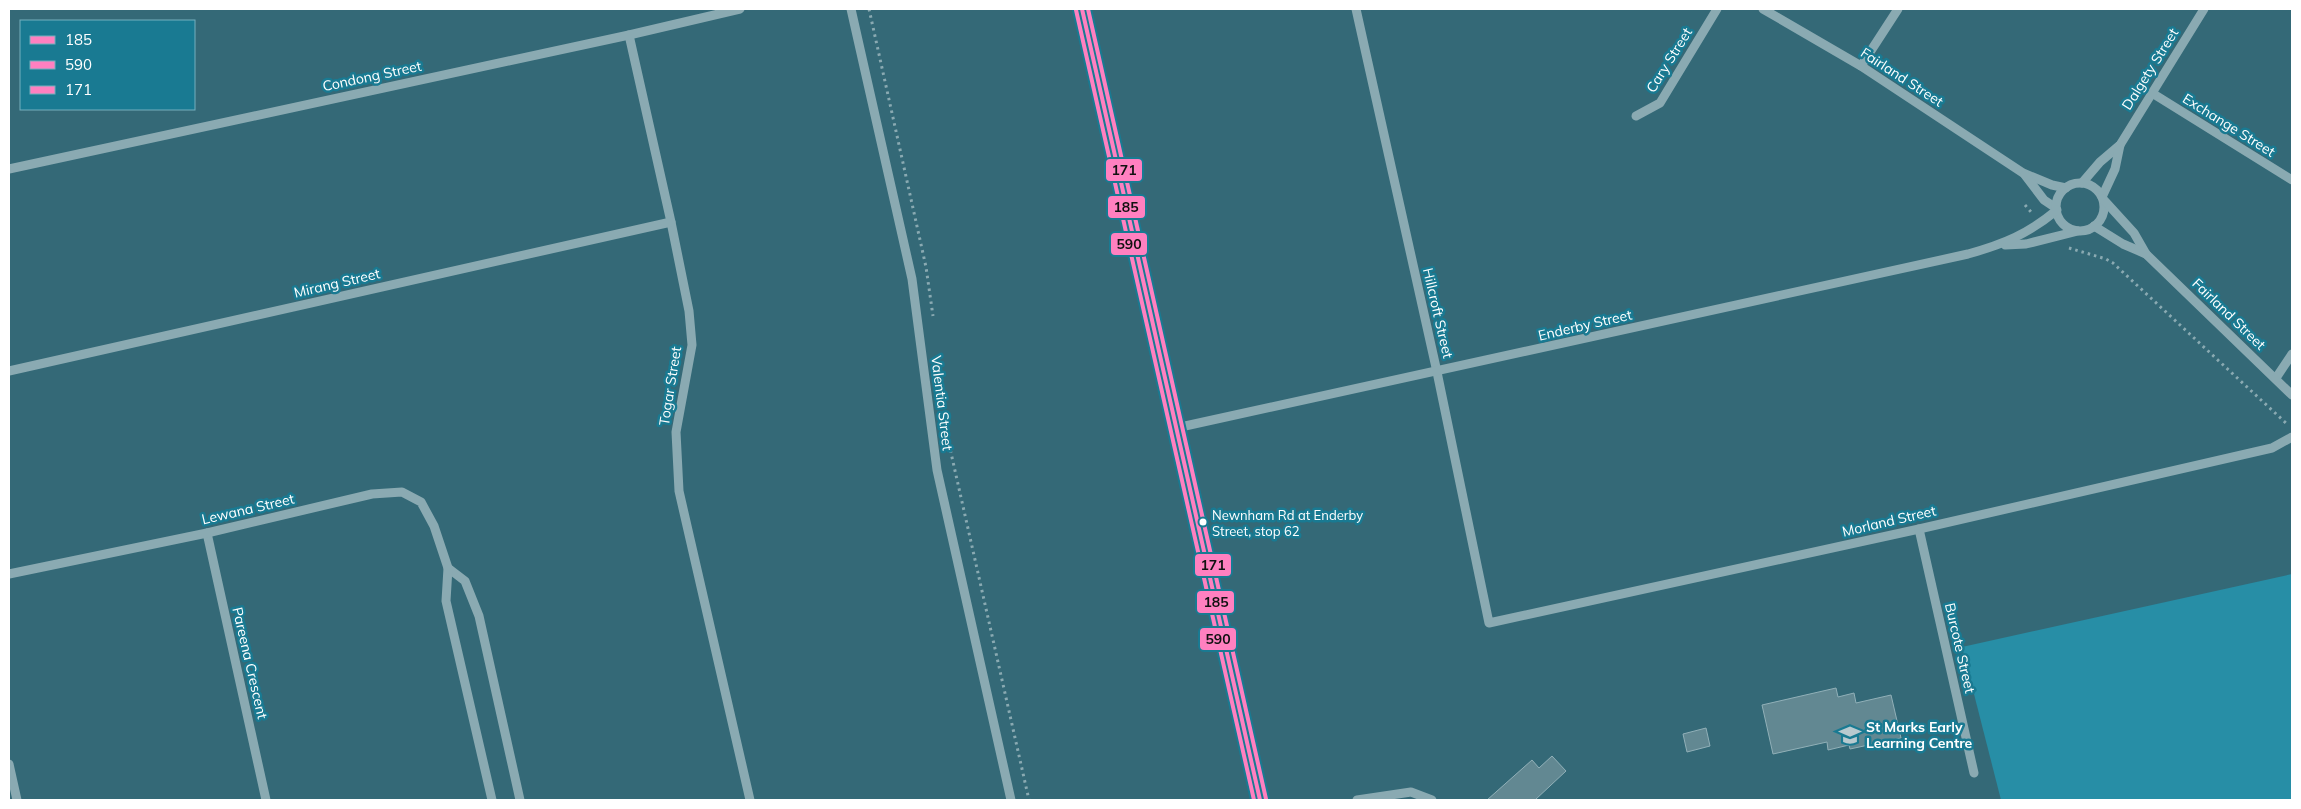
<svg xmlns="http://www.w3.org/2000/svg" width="2301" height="809" font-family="Mulish,sans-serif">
<rect width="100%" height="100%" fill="#346977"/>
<polygon fill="#278ea6" points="2292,574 2292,800 2001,800 1962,647"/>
<g fill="#628892" stroke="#91b0b8">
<polygon points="1836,688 1838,697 1854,693 1856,703 1891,695 1901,738 1850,749 1849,745 1828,750 1827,742 1773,754 1762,705"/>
<polygon points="1706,728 1710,746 1687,752 1683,734"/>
<polygon points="1552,756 1566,771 1535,800 1487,800 1532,760 1539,768"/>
</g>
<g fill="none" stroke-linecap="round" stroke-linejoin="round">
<g stroke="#8aaab2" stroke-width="3" stroke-dasharray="2.5 4" stroke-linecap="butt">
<polyline points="869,9 926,267 933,316"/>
<polyline points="2025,205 2031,212"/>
<polyline points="2069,248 2106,259 2113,263 2287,424"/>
<polyline points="949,444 1029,800"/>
</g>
<g stroke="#8aaab2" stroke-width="9">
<polyline points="851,9 912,279 937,470 1011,800"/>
<polyline points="1356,9 1437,372 1489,623 1919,529 2272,448 2292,437"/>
<polyline points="1763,9 1861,66 2023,173 2052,185 2066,188"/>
<polyline points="629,35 671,222 689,311 692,345 676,432 679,491 750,800"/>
<polyline points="1861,66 1898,9"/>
<polyline points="2152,93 2292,180"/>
<polyline points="1636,116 1660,103 1717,9"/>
<polyline points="9,169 629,35 740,9"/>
<polyline points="2025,175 2044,200 2056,208"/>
<polyline points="2082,183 2100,162 2120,145 2204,9"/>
<circle cx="2080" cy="207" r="24"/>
<polyline points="2102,197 2115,169 2120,145"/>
<polyline points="2103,199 2134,233 2146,254 2292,395"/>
<polyline points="2094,226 2123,244 2146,254"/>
<polyline points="2005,245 2026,244 2078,231"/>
<polyline points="9,371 671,222"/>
<polyline points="2276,378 2292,354"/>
<path d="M 1176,428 L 1968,254 C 2004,244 2028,234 2057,210"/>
<polyline points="1919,529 1974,773"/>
<polyline points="207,533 266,800"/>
<polyline points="448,568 465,581 479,616 520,800"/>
<polyline points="9,574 207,533 372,494 402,492 421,502 434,526 448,568 446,601 492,800"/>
<polyline points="9,764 17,800"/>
<polyline points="1357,800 1411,792 1432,800"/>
</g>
<polyline stroke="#88a9b1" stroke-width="15" points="1082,9 1260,800"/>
<g stroke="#197a92" stroke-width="8">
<polyline id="bus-1" points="1082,9 1260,800"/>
</g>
<g stroke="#197a92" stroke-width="8">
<polyline id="bus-2" points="1076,10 1254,800"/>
</g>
<g stroke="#197a92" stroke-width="8">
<polyline id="bus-3" points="1088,9 1266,799"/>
</g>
<use href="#bus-1" stroke="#ff80c0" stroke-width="4"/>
<use href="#bus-2" stroke="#ff80c0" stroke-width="4"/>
<use href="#bus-3" stroke="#ff80c0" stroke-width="4"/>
</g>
<defs>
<g id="school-bare" transform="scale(1.725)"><path d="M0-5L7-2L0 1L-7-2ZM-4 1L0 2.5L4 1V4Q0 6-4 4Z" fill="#b8cacf" stroke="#197a92" stroke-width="2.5" paint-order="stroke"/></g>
</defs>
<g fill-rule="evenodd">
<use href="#school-bare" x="1850" y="735"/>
</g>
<circle fill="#fff" stroke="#197a92" stroke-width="2" cx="1203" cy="522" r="4.5"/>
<g text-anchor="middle" stroke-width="5" stroke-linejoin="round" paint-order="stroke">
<g font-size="13" fill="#fff" stroke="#197a92" text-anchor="start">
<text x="1212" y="520">Newnham Rd at Enderby<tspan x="1212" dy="16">Street, stop 62</tspan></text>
</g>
<g font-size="14" fill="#fff" stroke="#197a92">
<text transform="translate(1669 60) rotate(-58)" y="5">Cary Street</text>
<text transform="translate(2150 69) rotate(-58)" y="5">Dalgety Street</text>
<text transform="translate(372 76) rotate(-12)" y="5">Condong Street</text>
<text transform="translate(1902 77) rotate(33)" y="5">Fairland Street</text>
<text transform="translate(2229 125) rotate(32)" y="5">Exchange Street</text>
<text transform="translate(337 283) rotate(-13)" y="5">Mirang Street</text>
<text transform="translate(1438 313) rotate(77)" y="5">Hillcroft Street</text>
<text transform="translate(2229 314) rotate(44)" y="5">Fairland Street</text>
<text transform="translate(1585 325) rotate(-13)" y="5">Enderby Street</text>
<text transform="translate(670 386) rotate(-81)" y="5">Togar Street</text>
<text transform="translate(942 403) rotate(83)" y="5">Valentia Street</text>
<text transform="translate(248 509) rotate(-13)" y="5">Lewana Street</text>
<text transform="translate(1889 521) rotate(-13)" y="5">Morland Street</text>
<text transform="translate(1960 648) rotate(77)" y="5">Burcote Street</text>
<text transform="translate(250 663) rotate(77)" y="5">Pareena Crescent</text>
</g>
<g font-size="14" font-weight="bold" fill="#fff" stroke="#197a92" text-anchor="start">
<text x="1866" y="732">St Marks Early<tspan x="1866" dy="16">Learning Centre</tspan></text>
</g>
</g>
<g stroke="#197a92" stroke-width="2">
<rect x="1105" y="158" width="38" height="24" rx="5" fill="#ff80c0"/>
<rect x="1107" y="195" width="39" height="24" rx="5" fill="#ff80c0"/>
<rect x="1110" y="232" width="38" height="24" rx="5" fill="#ff80c0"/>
<rect x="1194" y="553" width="38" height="24" rx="5" fill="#ff80c0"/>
<rect x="1196" y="590" width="39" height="24" rx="5" fill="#ff80c0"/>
<rect x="1199" y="627" width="38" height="24" rx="5" fill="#ff80c0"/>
</g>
<g font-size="14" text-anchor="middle" font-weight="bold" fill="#111">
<text x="1124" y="175">171</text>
<text x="1126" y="212">185</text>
<text x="1129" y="249">590</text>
<text x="1213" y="570">171</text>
<text x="1216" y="607">185</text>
<text x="1218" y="644">590</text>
</g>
<rect width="2301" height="809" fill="none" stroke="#ffffff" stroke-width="20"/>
<rect x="20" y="20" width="175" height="90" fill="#197a92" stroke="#75afbe"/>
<rect x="30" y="36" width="25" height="8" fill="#ff80c0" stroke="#75afbe"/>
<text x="65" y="45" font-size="15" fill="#ffffff">185</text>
<rect x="30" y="61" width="25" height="8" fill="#ff80c0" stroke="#75afbe"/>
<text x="65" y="70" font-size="15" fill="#ffffff">590</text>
<rect x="30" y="86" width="25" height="8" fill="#ff80c0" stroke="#75afbe"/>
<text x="65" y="95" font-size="15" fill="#ffffff">171</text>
</svg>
